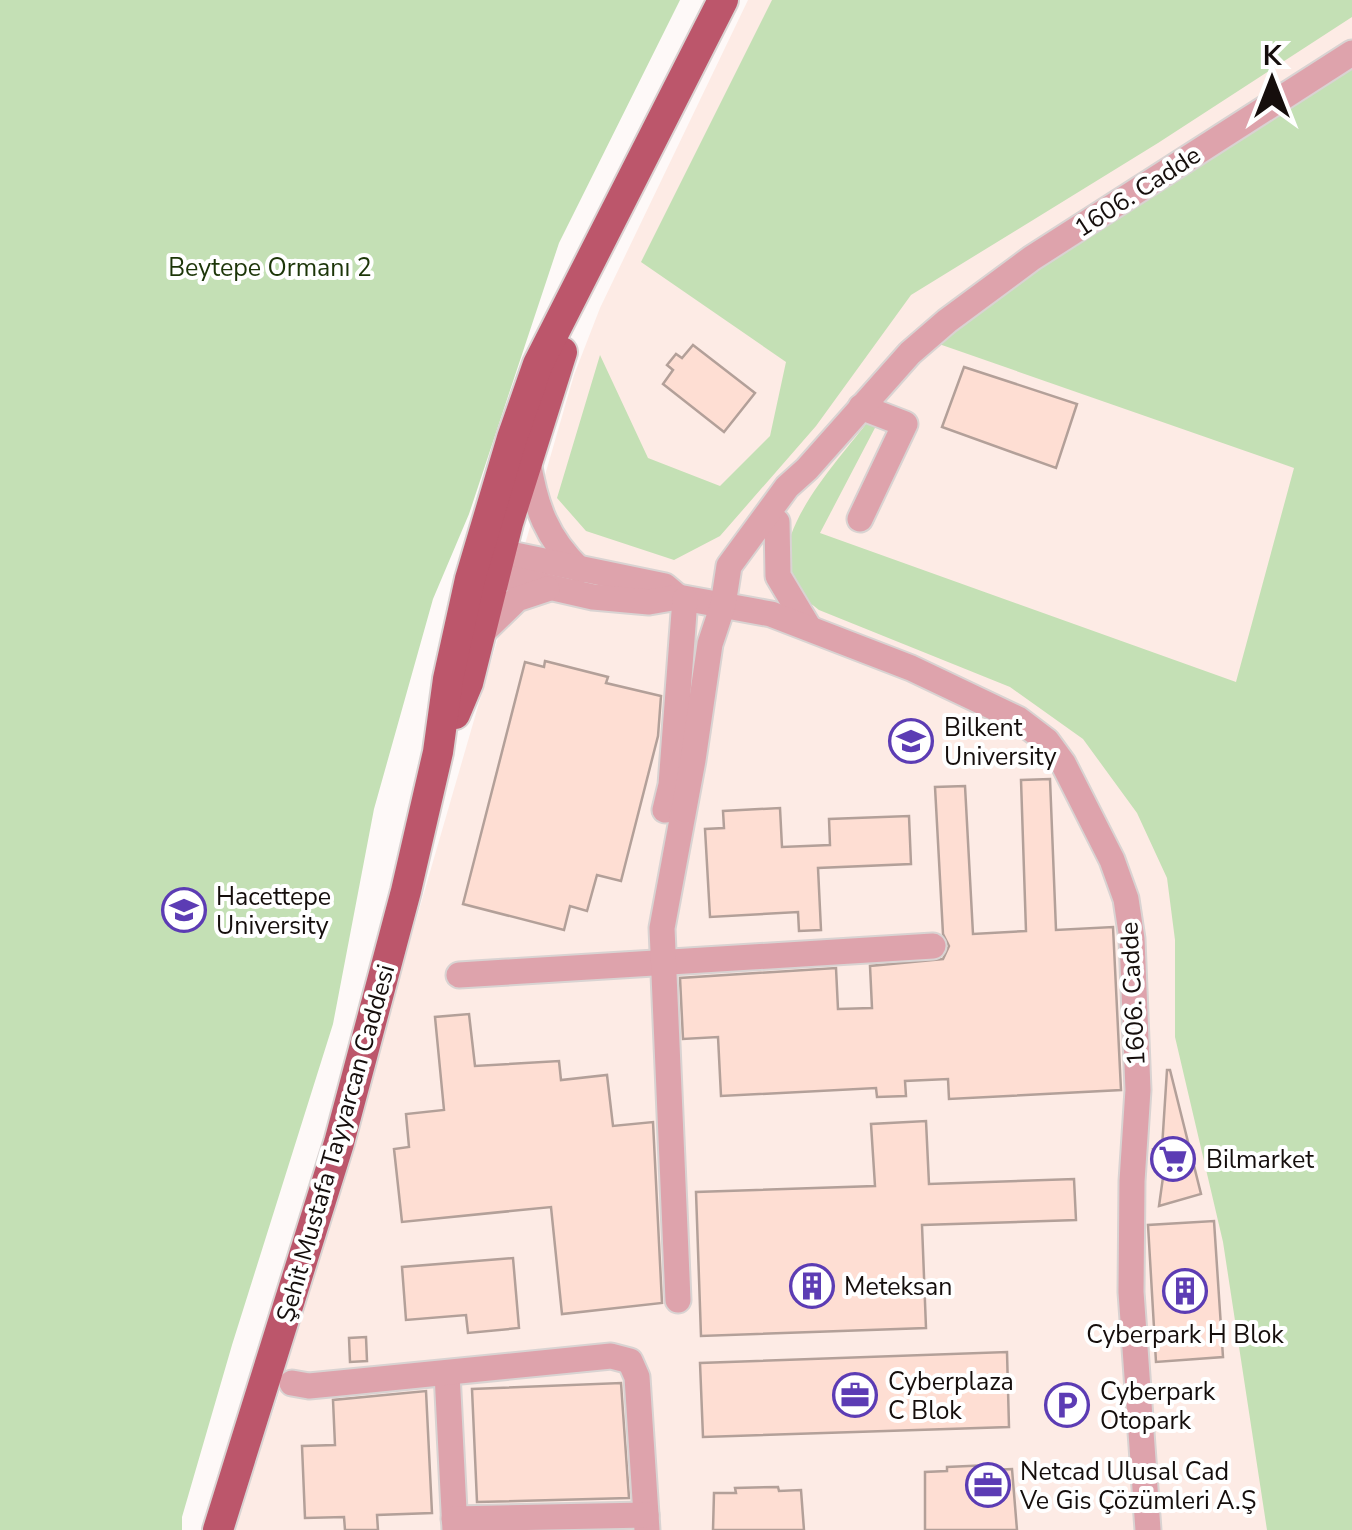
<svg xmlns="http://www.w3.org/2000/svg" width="1352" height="1530" font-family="'Nunito Sans',sans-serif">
<rect width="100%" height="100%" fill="#fef9f8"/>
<polygon fill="#fdebe5" points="748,0 1352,0 1352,1530 233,1530 277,1400 574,375 600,308"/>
<g fill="#c4e0b5">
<polygon points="0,0 680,0 559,243 469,514 433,599 374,809 333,1024 232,1345 182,1517 182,1530 0,1530"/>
<polygon points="772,0 1352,0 1352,17 1158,143 911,295 816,426 720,536 674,560 586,531 557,498 600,355 648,458 720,486 770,436 786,362 641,262"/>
<path d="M 1352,66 L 1352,1530 L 1267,1530 L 1223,1242 L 1175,1037 L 1175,940 L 1167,878 L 1137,813 L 1083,739 L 1010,687 L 819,610 C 812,604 800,597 795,590 C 759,541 841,458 869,420 L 877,424 L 820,533 L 1236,682 L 1294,468 L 939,344 L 961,322 L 1013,287 Z"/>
</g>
<g fill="#feded3" stroke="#b3a099" stroke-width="2.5">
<polygon points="693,345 755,393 724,432 663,384 673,370 667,365 676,354 682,358"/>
<polygon points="964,367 1077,404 1056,468 942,427"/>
<polygon points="545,661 608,677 606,683 661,696 658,736 621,881 597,875 587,911 570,906 564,930 463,904 525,662 544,667"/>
<polygon points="1050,779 1056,930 1113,927 1121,1090 949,1099 948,1079 905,1081 906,1096 877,1097 876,1088 721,1096 718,1037 683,1039 680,978 836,968 838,1009 872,1008 870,966 943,959 949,946 943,934 935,787 965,786 973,934 1026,931 1021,780"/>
<polygon points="780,808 782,847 830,845 829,819 909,816 911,864 818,868 821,930 799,931 798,912 710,917 705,829 724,828 723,811"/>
<polygon points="469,1014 475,1066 559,1061 561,1080 607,1075 613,1126 653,1122 662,1303 562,1314 551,1207 402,1222 394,1149 409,1147 406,1114 444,1110 435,1017"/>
<polygon points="1167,1070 1170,1070 1201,1194 1159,1206 1164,1170 1156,1170 1153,1149 1162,1148"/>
<polygon points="926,1121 929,1184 1074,1179 1076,1220 922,1225 926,1328 701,1336 696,1192 875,1186 871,1124"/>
<polygon points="1214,1221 1223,1357 1156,1362 1148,1225"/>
<polygon points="513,1258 519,1328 468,1333 466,1315 406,1320 402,1267"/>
<polygon points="366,1337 367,1361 350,1362 349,1338"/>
<polygon points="1007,1352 1009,1427 703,1437 700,1363"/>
<polygon points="621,1383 629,1498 477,1502 472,1389"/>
<polygon points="426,1391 432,1513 377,1515 378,1530 345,1530 344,1517 305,1518 302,1446 335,1445 333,1400"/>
<polygon points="990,1465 990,1470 1012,1469 1017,1530 925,1530 925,1472 947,1471 947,1467"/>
<polygon points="778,1487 779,1491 801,1490 804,1530 713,1530 714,1493 736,1493 735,1488"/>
</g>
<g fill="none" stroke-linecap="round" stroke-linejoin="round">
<g stroke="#d9d3d2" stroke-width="29">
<g id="minor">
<path d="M 528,461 C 535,506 547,539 580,570"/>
<polyline points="860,519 905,424 861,407"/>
<polyline points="777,522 778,576 809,628"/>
<polyline points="501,552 665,586 678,597"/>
<polyline points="496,575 593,597 649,602 678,597 771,614 911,668 1018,719 1047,741 1063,763 1112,860 1126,899 1132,939 1138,1090 1132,1181 1131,1292 1148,1530"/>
<polyline points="483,632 517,599 547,589"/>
<polyline points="665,810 671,785 685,599"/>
<polyline points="459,975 933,946"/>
<polyline points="678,1300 662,928 693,760 710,644 723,605 729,566 787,487 807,469 910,353 947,321 1032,258 1352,53"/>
<polyline points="447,1373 455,1530"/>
<polyline points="292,1383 309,1386 340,1383 611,1356 630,1361 637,1377 647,1530"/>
<polyline points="454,1519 646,1515"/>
</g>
</g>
<g stroke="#d9d3d2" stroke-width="34">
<g id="major">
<polyline points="455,714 468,683 508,523 562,352"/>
<polyline points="218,1530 339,1143 406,891 438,752 448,679 470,579 512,438 538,364 723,0"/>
</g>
</g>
<use href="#minor" stroke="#dea3ac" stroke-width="25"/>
<use href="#major" stroke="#bc566b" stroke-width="30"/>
</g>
<defs>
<g id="university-ring" transform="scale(2.25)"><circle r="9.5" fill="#fff" stroke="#5c3cb4" stroke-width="1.5"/><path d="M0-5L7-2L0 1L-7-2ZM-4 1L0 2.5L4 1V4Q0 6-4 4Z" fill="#5c3cb4"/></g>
<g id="supermarket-ring" transform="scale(2.25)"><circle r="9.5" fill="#fff" stroke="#5c3cb4" stroke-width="1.5"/><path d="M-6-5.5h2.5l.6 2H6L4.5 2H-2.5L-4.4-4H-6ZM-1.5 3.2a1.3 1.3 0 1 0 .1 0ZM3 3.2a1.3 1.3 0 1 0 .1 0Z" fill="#5c3cb4"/></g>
<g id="building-ring" transform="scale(2.25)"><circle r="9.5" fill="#fff" stroke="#5c3cb4" stroke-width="1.5"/><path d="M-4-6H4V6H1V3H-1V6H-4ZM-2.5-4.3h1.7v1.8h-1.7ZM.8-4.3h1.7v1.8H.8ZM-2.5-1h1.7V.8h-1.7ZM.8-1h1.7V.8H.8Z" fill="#5c3cb4"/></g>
<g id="office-ring" transform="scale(2.25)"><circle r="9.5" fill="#fff" stroke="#5c3cb4" stroke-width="1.5"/><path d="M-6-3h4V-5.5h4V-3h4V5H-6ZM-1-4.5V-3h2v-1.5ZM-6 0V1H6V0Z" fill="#5c3cb4"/></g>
<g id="parking-ring" transform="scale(2.25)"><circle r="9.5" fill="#fff" stroke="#5c3cb4" stroke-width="1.5"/><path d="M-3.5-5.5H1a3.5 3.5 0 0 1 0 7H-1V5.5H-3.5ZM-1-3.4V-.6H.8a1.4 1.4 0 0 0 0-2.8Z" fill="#5c3cb4"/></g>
</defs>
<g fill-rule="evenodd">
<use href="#university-ring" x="911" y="741"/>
<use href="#university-ring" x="184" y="910"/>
<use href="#supermarket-ring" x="1173" y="1159"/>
<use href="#building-ring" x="812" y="1286"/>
<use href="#building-ring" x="1185" y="1291"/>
<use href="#office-ring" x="855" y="1395"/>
<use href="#parking-ring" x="1067" y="1405"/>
<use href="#office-ring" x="988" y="1485"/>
</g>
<g text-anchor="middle" stroke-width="8" stroke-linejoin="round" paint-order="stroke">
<g font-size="25" fill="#150e0c" stroke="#fff">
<text transform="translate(1137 191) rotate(-33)" y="9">1606. Cadde</text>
<text transform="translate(1132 994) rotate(-93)" y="9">1606. Cadde</text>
<text transform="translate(335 1143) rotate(-74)" y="9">Şehit Mustafa Tayyarcan Caddesi</text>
</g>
<g font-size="25" fill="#1c3508" stroke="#fff">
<text x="270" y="276">Beytepe Ormanı 2</text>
</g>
<g font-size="25" fill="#150e0c" stroke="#fff" text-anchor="start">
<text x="944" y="736">Bilkent<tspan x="944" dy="29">University</tspan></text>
<text x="216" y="905">Hacettepe<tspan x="216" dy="29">University</tspan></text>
<text x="1206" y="1168">Bilmarket</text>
<text x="844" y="1295">Meteksan</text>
<text x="1185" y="1343" text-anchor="middle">Cyberpark H Blok</text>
<text x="888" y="1390">Cyberplaza<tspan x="888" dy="29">C Blok</tspan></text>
<text x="1100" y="1400">Cyberpark<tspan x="1100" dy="29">Otopark</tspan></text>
<text x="1020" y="1480">Netcad Ulusal Cad<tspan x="1020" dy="29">Ve Gis Çözümleri A.Ş</tspan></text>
</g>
</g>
<g transform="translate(1272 80)" stroke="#ffffff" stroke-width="8" paint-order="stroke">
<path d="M0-8L18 38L0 25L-18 38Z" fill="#150e0c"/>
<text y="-15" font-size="28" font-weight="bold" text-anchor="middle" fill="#150e0c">K</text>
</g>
</svg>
